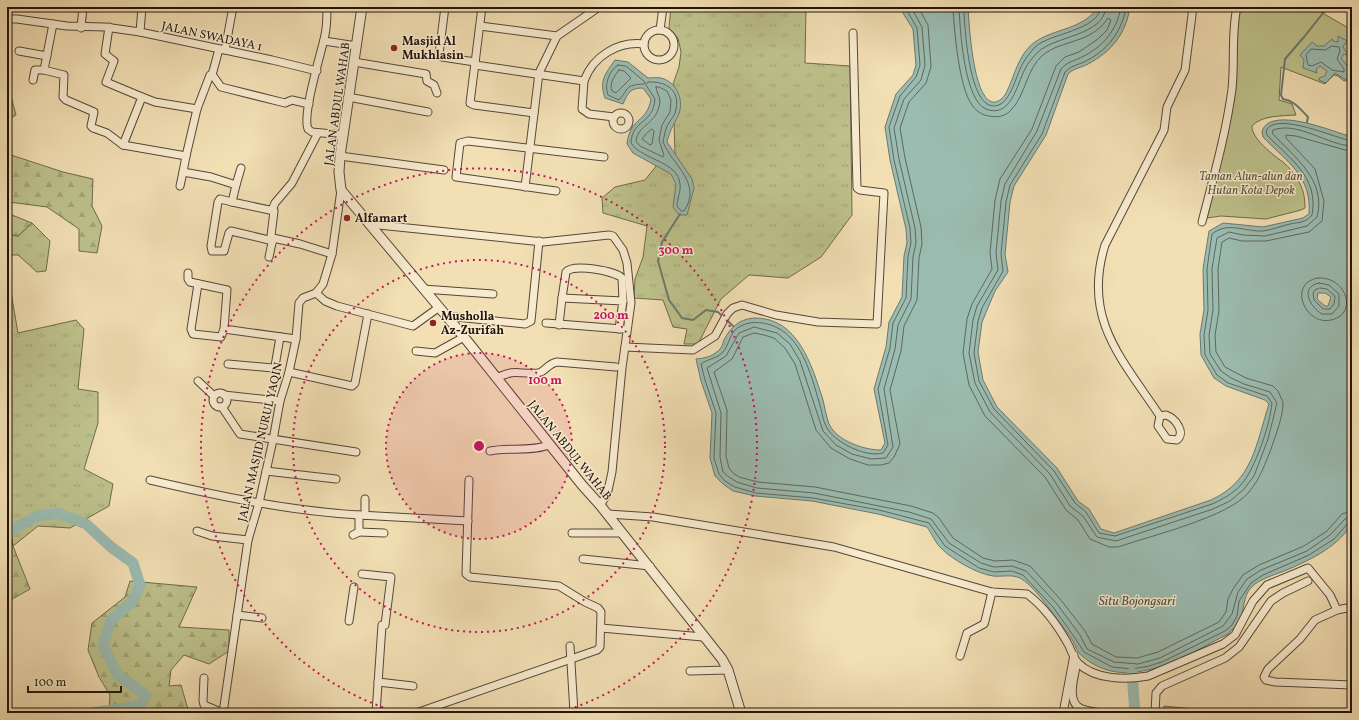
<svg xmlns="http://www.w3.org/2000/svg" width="1359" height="720" font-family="Vollkorn,serif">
<defs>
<pattern id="grass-tufts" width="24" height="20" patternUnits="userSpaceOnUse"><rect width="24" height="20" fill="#bdc18b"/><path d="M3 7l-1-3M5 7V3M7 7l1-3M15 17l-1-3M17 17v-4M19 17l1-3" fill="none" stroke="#a2a577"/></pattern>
<pattern id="forest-firs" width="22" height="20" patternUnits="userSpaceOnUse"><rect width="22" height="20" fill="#bdc18b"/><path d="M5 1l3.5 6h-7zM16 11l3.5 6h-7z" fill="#a2a577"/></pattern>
</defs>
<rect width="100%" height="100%" fill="#f2dfb4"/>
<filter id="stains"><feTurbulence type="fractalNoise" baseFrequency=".005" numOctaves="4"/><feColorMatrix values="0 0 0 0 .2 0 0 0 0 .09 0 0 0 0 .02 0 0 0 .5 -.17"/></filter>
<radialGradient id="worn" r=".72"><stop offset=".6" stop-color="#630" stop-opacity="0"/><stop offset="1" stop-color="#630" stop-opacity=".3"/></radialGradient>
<g fill="url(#grass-tufts)" stroke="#6f6a4c">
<polygon points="671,7 806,7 805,63 850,66 852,215 821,257 788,278 749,275 721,299 698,344 684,344 687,329 673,327 663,300 634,298 635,279 643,257 647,226 603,213 602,198 615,187 645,180 657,165 675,155 673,84 679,67 681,52 678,38 669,28"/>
<polygon points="32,223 50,241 46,271 37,272 18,255 7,255 7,234 18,236"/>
<polygon points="7,269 18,333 76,320 84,329 78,389 98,392 98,423 84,469 113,484 109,506 70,528 38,526 13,546 7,507"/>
</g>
<g fill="url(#forest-firs)" stroke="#6f6a4c">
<polygon points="7,81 16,115 7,120"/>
<polygon points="11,155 63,172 93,179 92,206 102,226 97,253 79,251 79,229 47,207 9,202 7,203 7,157"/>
<polygon points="7,213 32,223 18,236 7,234"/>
<polygon points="7,507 13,546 30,589 7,602"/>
<polygon points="130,581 197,587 179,627 229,630 229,651 209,664 184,655 171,670 169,686 181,685 189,713 109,713 110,695 99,677 88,650 92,623 125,597"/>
</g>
<g fill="#bdc18b" stroke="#6f6a4c">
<path d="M 1238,7 L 1312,7 L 1352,30 L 1352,74 L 1349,80 L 1344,81 L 1338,76 L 1334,75 L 1325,84 L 1281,67 L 1279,100 L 1292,104 L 1296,115 C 1284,116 1261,115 1252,126 C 1251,138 1274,156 1283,162 C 1289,167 1297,177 1300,184 C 1304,191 1305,200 1305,208 L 1301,210 L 1266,219 L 1221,216 L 1207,218 L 1228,132 L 1236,80 L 1235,54 Z"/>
<polygon points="1164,706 1222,712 1163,713"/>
</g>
<g fill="#9bbcb1" stroke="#6a796f" fill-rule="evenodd">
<path d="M 899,7 L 968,7 C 969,25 973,97 992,102 C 997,103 1002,99 1005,95 C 1015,77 1017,55 1035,42 C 1055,28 1083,30 1098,7 L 1130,7 C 1126,34 1111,52 1088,64 C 1081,68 1074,68 1068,74 L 1046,135 L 1014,186 L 1010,202 L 1005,254 L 1008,272 L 995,291 L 982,322 L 978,352 L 983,380 L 997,407 L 1057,468 L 1078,501 L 1089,509 L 1101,529 L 1114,533 L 1211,500 C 1253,481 1256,444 1269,404 L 1265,400 L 1226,386 L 1214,378 L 1201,355 L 1200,334 L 1204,310 L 1203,269 L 1209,231 L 1223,223 L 1263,227 L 1303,218 L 1309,214 C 1312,176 1287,162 1263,137 L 1262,131 C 1271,105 1334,132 1352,137 L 1352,523 C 1339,546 1312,559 1289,569 C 1277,574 1265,577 1255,584 C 1243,593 1245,605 1241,617 C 1238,624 1233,629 1228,634 C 1185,656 1127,695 1082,656 C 1077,652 1076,646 1073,641 C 1068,633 1062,626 1057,619 C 1049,608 1032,584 1020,578 C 1011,574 1002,577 993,576 C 978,574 953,560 942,549 C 936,544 932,534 927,527 L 878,514 L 812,501 L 755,496 L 733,491 L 723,484 L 715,476 L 710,458 L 712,413 L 701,381 L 696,359 C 705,358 711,357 718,351 C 721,349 723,344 724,340 C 730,328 739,319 754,318 C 798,317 812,366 823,400 C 825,408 826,416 829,424 C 837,441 864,450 881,450 L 885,443 L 874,389 L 886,347 L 889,322 L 902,297 L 904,256 L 907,243 L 906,229 L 890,160 L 885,127 L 896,94 L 913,75 L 916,65 L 913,29 ZM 1318,293 L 1325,293 L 1331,297 L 1328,306 L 1325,306 L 1317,299 Z"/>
<polygon points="1338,36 1349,42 1345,43 1343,47 1347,53 1352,53 1349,58 1348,55 1344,54 1341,58 1352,72 1346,80 1335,73 1326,83 1319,80 1319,78 1325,76 1327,71 1320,66 1316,69 1317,73 1303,68 1304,60 1300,55 1312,42 1317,46 1324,46 1332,39 1333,41 1338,42"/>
<path d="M 615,60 L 628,62 L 648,78 C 652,78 657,77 661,78 C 677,82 685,101 678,116 C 673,126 670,130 667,142 L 692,179 L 694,188 L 687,215 L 679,215 L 673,207 L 676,184 L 671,174 L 633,153 L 627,144 C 630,117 647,123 651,99 L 643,88 C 630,88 628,93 623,104 L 605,98 C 599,81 605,74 615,60 Z"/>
</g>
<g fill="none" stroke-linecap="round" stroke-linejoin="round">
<g stroke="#5e685f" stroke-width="1">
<path d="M 905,7 L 917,28 L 920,65 L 916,77 L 900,96 L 889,127 L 894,160 L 910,228 L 911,243 L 908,256 L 906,298 L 893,323 L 890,348 L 878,389 L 888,445 L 883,453 C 866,458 833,442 826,426 C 822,419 822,410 819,402 C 811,374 801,335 771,325 C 761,322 750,321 741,326 C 729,331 730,345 722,353 C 716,359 707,359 701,364 L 705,380 L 716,413 L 714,458 L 719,474 L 725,481 L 735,487 L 756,493 L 813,498 L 879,510 L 929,523 L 945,546 L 979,568 L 994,572 L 1012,571 L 1023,575 L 1053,607 L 1075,638 L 1084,652 L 1112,667 L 1132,669 L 1149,666 L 1162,662 L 1225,631 L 1232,625 L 1237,616 L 1239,601 L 1251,583 L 1263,575 L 1309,555 L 1334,539 L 1348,523 L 1352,522"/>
<polyline points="911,7 922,27 925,65 921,80 904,99 894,128 899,159 915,228 916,243 913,257 911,299 898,325 895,349 884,389 893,447 886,458 871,459 852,454 836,445 823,431 800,361 790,344 777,333 754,327 739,333 726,356 707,368 721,413 720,457 723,472 729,477 737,482 757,488 814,493 909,512 931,519 949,543 981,563 994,567 1012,566 1026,571 1057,604 1080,635 1087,649 1114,662 1138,664 1160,658 1223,626 1232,614 1238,592 1247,579 1261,570 1307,551 1330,535 1345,519 1352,517"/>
<polyline points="918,7 928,25 931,67 926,83 909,102 900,128 905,158 921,227 922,244 919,258 917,300 904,326 901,351 890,390 900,444 894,457 889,463 881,465 868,465 850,459 831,448 816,430 795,364 785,348 774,338 764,335 754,333 743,337 732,359 714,372 727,410 726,456 729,468 733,473 739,477 758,482 815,487 911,506 933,513 939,518 953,538 983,558 995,561 1013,560 1030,566 1061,600 1085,631 1092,644 1116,657 1137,658 1158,652 1219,622 1226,612 1228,599 1233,589 1243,575 1259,565 1304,546 1327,531 1342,514 1352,511"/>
<path d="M 953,7 C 954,29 959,88 972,105 C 976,111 982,115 989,116 C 997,118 1006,116 1011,110 C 1026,95 1026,69 1043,55 C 1063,39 1091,44 1108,18 L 1111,20 L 1107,30 L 1098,39 L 1079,52 L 1065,57 L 1056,66 L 1032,129 L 1000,179 L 995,200 L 990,253 L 992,269 L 972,304 L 967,319 L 963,353 L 969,385 L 985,416 L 1045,477 L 1066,510 L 1078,520 L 1090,539 L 1109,547 L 1118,547 C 1150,536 1229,517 1249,492 C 1260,479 1265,464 1271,449 C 1275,437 1284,414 1283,402 L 1278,391 L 1273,386 L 1246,378 L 1225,367 L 1216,352 L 1215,335 L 1219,311 L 1218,269 L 1222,242 L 1229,238 L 1242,241 L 1266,241 L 1309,232 L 1322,221 L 1324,201 L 1315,169 L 1286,138 L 1286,135 L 1296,136 L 1352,152"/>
<path d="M 959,7 C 960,29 964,100 986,109 C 1011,119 1017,84 1025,69 C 1028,63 1033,57 1038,52 C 1054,36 1104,36 1106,7"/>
<path d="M 964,7 C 964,26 969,98 989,105 C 1008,112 1015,79 1021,67 C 1024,60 1030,53 1035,47 C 1050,33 1098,31 1101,7"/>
<path d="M 1121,7 C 1117,30 1103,47 1082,57 C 1074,61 1067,62 1061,69 L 1037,131 L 1005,184 L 1001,201 L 996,253 L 998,270 L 977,306 L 973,320 L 969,353 L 975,383 L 990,412 L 1050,474 L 1070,506 L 1083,516 L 1097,537 L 1116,541 L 1213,509 L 1230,501 L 1244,489 L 1254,476 L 1268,439 L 1277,403 L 1270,392 L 1244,384 L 1231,378 L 1221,371 L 1210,354 L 1209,335 L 1213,310 L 1212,269 L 1217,238 L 1229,232 L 1243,235 L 1265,236 L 1307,226 L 1317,217 C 1327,180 1294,157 1272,133 L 1273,130 C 1299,121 1326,145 1352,146"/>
<path d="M 1126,7 C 1122,32 1107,51 1084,62 C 1077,65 1071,66 1065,72 L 1042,134 L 1010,185 L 1006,202 L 1001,254 L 1003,271 L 982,308 L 978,321 L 974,353 L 979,381 L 994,409 L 1054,471 L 1075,503 L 1086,512 L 1099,533 L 1115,536 L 1212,504 C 1223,499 1232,494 1240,486 C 1255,470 1270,425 1272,403 L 1267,396 L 1228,383 L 1217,375 L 1205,355 L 1204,335 L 1208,310 L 1207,269 L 1212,234 C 1228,221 1245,232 1263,231 C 1272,230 1281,226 1290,224 C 1299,222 1306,223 1312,215 C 1319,177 1290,159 1267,135 L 1266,131 C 1275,110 1337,139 1352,141"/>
<polygon points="1332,46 1339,47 1340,51 1337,59 1344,69 1344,72 1332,70 1321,62 1312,66 1308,65 1306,55 1311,49 1325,50"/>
<path d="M 618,65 L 626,66 L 645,82 L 644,84 C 624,85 630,88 619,100 L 608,95 C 604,84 609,71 618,65 Z"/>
<path d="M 619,70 L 624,71 L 631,78 L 616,93 L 612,91 C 609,84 614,76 619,70 Z"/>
<path d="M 648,82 C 667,81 682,91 675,113 C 673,118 669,122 667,126 C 665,131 664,137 663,142 C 672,165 703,183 684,211 L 681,211 L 677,206 C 677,199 681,192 680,184 C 678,161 642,160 631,143 C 632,119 653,125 655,99 L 646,85 Z"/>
<path d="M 656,87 L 659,87 L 667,91 L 671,100 L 670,112 L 662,125 L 659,140 L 664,155 L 663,157 L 640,146 L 636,141 C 638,124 657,125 660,102 C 660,96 656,92 656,87 Z"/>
<polygon points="652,129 654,131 652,144 650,145 642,139 646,134"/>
<path d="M 1318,278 C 1346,276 1359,314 1331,320 C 1305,326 1287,283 1318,278 Z"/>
<path d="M 1319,283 L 1329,285 L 1339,294 L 1339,306 L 1332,314 L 1322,314 C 1310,307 1299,287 1319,283 Z"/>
<polygon points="1320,288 1327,289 1335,296 1334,304 1330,309 1323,309 1314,300 1313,293 1315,290"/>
</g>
<g stroke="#6a796f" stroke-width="2">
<path d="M 1307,122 L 1308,117 C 1300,109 1295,101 1283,99 L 1281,95 L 1285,59 L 1304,37 L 1323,13 L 1330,7"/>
<polyline points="680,214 662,242 658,261 669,300 682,318 693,320 706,310 718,312 733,326"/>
</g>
<g stroke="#9bbcb1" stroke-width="11">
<polyline points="7,530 12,530 37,516 58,513 86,524 111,547 133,563 140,585 133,601 111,620 103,645 117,674 146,696 139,706 92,713"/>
<polyline points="1132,673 1135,713"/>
</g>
<g stroke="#554737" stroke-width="9">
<g id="minor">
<path d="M 327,7 C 327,16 327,26 325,35 C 321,54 302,114 308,129 L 312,132 L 343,135"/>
<polyline points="445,7 439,54 442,57 475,62"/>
<polyline points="482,7 470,103 474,105 534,113"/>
<polyline points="7,19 17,19 67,26 105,27 140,32 272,60 317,71"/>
<polyline points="53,24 44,70 64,75 63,97 66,100 94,112 91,126 93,128 107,133 123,145 186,156 183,172 211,177 236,185 232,202 274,211 271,236 273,238 300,244 332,254"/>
<polyline points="480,26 557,36"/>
<polyline points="109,27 105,54 114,61 106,82 142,97 123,145"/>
<polyline points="81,28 83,7"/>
<circle cx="659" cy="45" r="15"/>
<polyline points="660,30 663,7"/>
<polyline points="140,32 142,7"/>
<polyline points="324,41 357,46"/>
<polyline points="225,50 233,7"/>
<polyline points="19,51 47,56"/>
<polyline points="354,62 426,74 427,81 434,85 437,93"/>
<path d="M 475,65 L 584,81 C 593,56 618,41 644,44"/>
<polyline points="212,75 219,49"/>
<polyline points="33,80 35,70 44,70"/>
<polyline points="584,81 582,109 589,114 614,117"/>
<polyline points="142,97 155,102 197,109"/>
<polyline points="348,97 428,112"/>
<circle cx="621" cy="121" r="8"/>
<polyline points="186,156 197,109 210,75 214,77 221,87 285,103 292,100 309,104"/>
<polyline points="340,156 444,170"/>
<polyline points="236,185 241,168"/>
<polyline points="180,186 183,172"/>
<polyline points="525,187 539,73 557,36 599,7"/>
<polyline points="556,191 456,177 460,143 468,141 604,157"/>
<polyline points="232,202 220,199 218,202 211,246 212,251 224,251 229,233 231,231 273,241"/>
<polyline points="272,210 275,203 292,183 318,133"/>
<path d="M 1202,222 C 1213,179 1226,134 1232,89 C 1235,61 1231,34 1237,7"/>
<polyline points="369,224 543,242 609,235 613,236 623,250 627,263 631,303 622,368 612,472 607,495 600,505"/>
<polyline points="269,257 273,238"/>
<polyline points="188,273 188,279 190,282 227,290 224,329"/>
<polyline points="198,284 191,329 193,334 221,337 224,329 296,339"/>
<polyline points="423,289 493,294"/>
<polyline points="316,293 325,301 337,306 413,326 438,308"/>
<path d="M 562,298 L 566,272 C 573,263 615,271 622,278 L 623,301"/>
<polyline points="446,316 525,324 531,321 539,241"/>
<polyline points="546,323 622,329"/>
<polyline points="559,325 562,298 623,301 619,329"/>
<polyline points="625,347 693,350 715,336 727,314 733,308 742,305 776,315 818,322 877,324 884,193 860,190 857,188 853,33"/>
<polyline points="416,351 435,353 464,337"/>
<polyline points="228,364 273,368 275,366 280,337"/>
<polyline points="289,372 352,386 355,383 368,314"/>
<path d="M 496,378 C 518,368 518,375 538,373 C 545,372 547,364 557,362 L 616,367"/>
<polyline points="198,381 214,396"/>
<circle cx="220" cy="400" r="7"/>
<polyline points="224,395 280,401"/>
<polyline points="222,407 240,434 356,452"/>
<path d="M 1166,415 C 1175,418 1186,432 1177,440 L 1167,439 L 1158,426 L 1160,416 Z"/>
<path d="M 1160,416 C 1122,359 1082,319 1105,245 L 1164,130 L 1167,107 L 1185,70 L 1193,7"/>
<path d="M 490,451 C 510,447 530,452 549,445"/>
<polyline points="266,471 336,479"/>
<path d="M 150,480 C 218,496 289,511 359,515 C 396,517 432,519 468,521"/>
<polyline points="365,499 365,515"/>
<path d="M 608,514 L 653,517 L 834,547 L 992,592 L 1027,594 C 1043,606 1058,626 1068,644 C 1071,649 1073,658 1078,663 C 1095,680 1126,680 1148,676 L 1223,644 L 1235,635 L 1253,601 L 1267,585 L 1308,568 L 1330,595 L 1337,610"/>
<polyline points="197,531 212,536 248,540"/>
<polyline points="359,532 384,533"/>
<polyline points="572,533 622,533"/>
<polyline points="353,535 359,532 359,515"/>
<polyline points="583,559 650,566"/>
<polyline points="362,574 391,577 385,625"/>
<polyline points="1352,607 1337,610 1315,620 1300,639 1268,669 1264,677 1266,680 1275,682 1352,685"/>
<polyline points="237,615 262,618"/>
<polyline points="349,621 354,587"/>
<polyline points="601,628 703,637"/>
<polyline points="570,646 574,713"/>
<polyline points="960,656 967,633 984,624 985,621 992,592"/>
<path d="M 1077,662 C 1075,675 1065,703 1082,709 C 1088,711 1095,712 1101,713"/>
<polyline points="690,671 728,670"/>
<polyline points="204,678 203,701 204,705 223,713"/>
<polyline points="378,682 413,686"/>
<polyline points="223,713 248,540 259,503 273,440 280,401 289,372 296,339 299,303 303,298 316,293 323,284 332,254 341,190"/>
<polyline points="376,713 382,625"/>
<polyline points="416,713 597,650 600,647 601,612 598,608 585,602 559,586 470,577 466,574 469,480"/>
<polyline points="1063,713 1074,655"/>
<polyline points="1155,713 1156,693 1162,686 1225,658 1239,647 1271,601 1283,593 1308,581"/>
</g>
</g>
<g stroke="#554737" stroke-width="11">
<polyline id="tertiary" points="362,7 340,156 339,172 341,190 464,337 582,485 600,505 722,659 728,670 741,713"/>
</g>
<use href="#minor" stroke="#f7eace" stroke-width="7"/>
<use href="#tertiary" stroke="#f7eace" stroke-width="9"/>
</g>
<circle cx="479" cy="446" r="93" fill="#c2185b" fill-opacity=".12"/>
<g fill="none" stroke="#c2185b" stroke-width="2" stroke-dasharray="2 4">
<circle cx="479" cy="446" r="93"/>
<circle cx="479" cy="446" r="186"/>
<path d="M400 713A278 278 0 1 1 558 713"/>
</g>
<g fill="#8f2418" stroke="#f7eace" stroke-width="1.5">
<circle cx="394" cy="48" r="4"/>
<circle cx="347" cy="218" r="4"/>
<circle cx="433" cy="323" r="4"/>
</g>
<g text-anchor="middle" stroke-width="3" stroke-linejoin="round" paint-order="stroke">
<g font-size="12" fill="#21140d" stroke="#f7eace">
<text transform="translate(212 36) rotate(12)" y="4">JALAN SWADAYA 1</text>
<text transform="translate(337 104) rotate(-82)" y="4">JALAN ABDUL WAHAB</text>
<text transform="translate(260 442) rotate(-77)" y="4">JALAN MASJID NURUL YAQIN</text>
<text transform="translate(570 450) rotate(51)" y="4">JALAN ABDUL WAHAB</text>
</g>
<g font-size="12" font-weight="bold" fill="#21140d" stroke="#f7eace" text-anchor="start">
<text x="402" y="45">Masjid Al<tspan x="402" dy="14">Mukhlasin</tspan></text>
<text x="355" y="222">Alfamart</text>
<text x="441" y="320">Musholla<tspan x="441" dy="14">Az-Zurifah</tspan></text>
</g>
<g font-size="12" font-style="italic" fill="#585139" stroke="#f7eace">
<text x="1251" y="180">Taman Alun-alun dan<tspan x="1251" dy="14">Hutan Kota Depok</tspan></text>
</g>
<g font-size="13" font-style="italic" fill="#4c4f46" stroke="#f7eace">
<text x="1137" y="605">Situ Bojongsari</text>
</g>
</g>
<circle cx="479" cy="446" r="6" fill="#c2185b" stroke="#f7eace" stroke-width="2"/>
<g font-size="12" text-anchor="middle" font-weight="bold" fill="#c2185b" stroke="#f7eace" stroke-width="3" stroke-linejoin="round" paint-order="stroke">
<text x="676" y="254">300 m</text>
<text x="611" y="319">200 m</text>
<text x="545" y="384">100 m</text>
</g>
<rect width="1359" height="720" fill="none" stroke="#f2dfb4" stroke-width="24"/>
<rect x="8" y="8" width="1343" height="704" fill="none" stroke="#21140d" stroke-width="2"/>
<rect x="12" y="12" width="1335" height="696" fill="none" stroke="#21140d"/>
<path d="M28 686v6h93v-6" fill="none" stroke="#21140d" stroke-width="2"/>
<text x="34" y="686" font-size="12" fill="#21140d" stroke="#f7eace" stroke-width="3" paint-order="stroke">100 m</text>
<rect width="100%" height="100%" filter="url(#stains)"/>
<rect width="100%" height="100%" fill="url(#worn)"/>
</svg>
